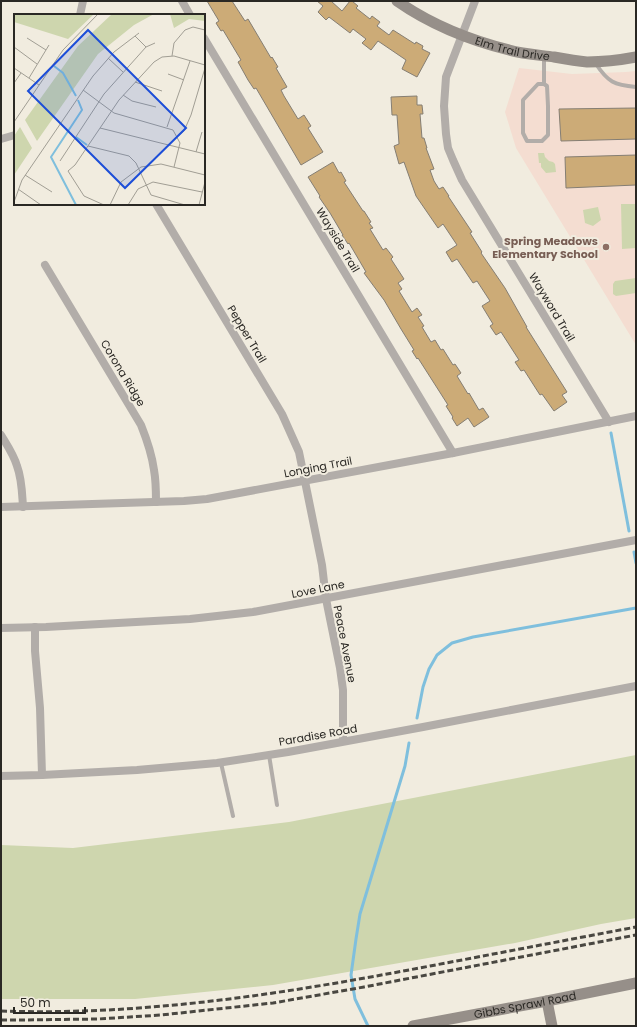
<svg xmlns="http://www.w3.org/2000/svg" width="637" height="1027" font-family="Poppins,sans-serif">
<rect width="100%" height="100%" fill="#f1ecdf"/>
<polygon fill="#f4ddd1" points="519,68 572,74 626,72 636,71 636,345 516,148 505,112"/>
<g fill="#ced6ae">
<polygon points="538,153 544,153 545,157 549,161 553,162 555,164 556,172 546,173 541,167 541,163 539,163"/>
<polygon points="621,204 636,204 636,248 622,249"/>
<polygon points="598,207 601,220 593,226 585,223 583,210"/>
<polygon points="636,278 636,293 616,296 613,294 613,284 615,281"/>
<polygon points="636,755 636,918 601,924 515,943 273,985 135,999 1,999 1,845 73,848 289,822"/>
</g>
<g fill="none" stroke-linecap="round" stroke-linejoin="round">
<g stroke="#7fbfdd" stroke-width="3">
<polyline points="611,433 629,531"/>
<polyline points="634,552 636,563"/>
<polyline points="417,718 423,687 429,669 437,655 452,643 473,637 636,608"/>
<polyline points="368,1026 355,999 351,975 356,939 360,914 405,766 409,743"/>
</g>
</g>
<g fill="#ccab77" stroke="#857e73">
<polygon points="207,1 232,1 245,21 248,19 271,58 272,57 278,67 276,68 287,87 281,90 284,96 298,119 304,115 311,126 308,128 323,152 301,165 256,88 254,89 248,80 238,62 241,60 223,30 221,31 216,23 219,21"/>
<polygon points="317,1 331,1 342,11 350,1 352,1 358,6 356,8 370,19 372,16 380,22 377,26 389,35 393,30 415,44 416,42 423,46 422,49 430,53 417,77 402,69 406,60 378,41 371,50 362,43 366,39 353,29 350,33 329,17 326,20 318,12 323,6"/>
<polygon points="417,96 417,105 422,105 423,114 420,114 422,138 424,138 427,148 426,148 434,169 430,170 434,181 439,189 443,187 449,196 448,196 472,232 470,233 482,252 481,253 505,288 527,327 526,327 567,392 562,395 567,402 554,411 542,394 540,395 524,370 521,371 515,362 519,360 501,332 496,335 490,326 493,324 482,306 490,301 477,281 473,283 457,259 452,262 446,252 457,245 443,224 438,228 416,196 404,162 399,164 394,146 399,144 397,115 392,115 391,97"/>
<polygon points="636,108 636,139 561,141 559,109"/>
<polygon points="636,155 636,185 566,188 565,157"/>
<polygon points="333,162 339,173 341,172 346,181 344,182 363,211 364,211 371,222 369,223 373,228 370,229 383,250 386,248 393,257 391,259 404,279 398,283 402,289 399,291 412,312 417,308 422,315 418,317 424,326 422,327 431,342 435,340 441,350 443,349 453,365 455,364 461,373 457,376 468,394 469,393 479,410 483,408 489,417 474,427 468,418 457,426 452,418 453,417 446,406 448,405 418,358 417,359 412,351 414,350 401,329 384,300 364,273 366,272 349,243 348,244 342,235 343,235 330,213 319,197 320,196 308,177"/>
</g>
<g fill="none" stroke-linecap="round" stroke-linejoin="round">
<g stroke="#b2ada9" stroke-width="4">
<polyline points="544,57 544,84 547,86 548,106 548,135 542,141 527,141 523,133 523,100 538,84 544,84"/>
<path d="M 596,64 C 608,82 614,85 636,87"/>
<polyline points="269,755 277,805"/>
<polyline points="221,763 233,816"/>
</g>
<g stroke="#b2ada9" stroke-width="8">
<polyline points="182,1 190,15"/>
<polyline points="475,1 446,77 444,106 446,134 448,148 453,160 462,180 609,422"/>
<polyline points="80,15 83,1"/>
<polyline points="204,38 453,453"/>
<polyline points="1,139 15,135"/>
<polyline points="156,204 282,414 299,452 322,565 326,599 340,668 343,690 343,741"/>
<path d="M 45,265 L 141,425 C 147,440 152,455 154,470 C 156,481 156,492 156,502"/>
<path d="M 1,435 C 7,445 14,455 17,466 C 22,479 22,493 23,507"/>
<polyline points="1,507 184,501 207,499 453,453 636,416"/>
<polyline points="35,627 35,651 40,708 42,775"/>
<polyline points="1,628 46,627 190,619 253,612 636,540"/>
<polyline points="1,776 42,775 137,770 217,763 288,752 423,727 636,686"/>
</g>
<g stroke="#968f89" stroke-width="11">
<path id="s1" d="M 397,1 C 430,24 469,40 509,50 C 523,54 539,55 554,57 C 565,59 576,61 587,62 C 603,62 620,60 636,57"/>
<polyline points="547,1001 552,1026"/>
<path id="s2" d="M 413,1026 L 547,1001 L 636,983"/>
</g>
<g stroke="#494741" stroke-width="3" stroke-dasharray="6 3" stroke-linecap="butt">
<path d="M 1,1011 C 146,1016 288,993 430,966 C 499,953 567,940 636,927"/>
<polyline points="1,1020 20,1020 98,1019 161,1015 273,1003 364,987 636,935"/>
</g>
</g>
<circle fill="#8d6e63" stroke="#f1ecdf" stroke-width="1.5" cx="606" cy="247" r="4"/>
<g text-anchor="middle" stroke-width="4" stroke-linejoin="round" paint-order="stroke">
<g font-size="11" fill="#2a2824" stroke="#f1ecdf">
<text dy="4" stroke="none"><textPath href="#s1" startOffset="126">Elm Trail Drive</textPath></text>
<text transform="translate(338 240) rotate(59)" y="4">Wayside Trail</text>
<text transform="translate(552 307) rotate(59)" y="4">Wayword Trail</text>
<text transform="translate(247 334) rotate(59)" y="4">Pepper Trail</text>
<text transform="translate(123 373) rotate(59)" y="4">Corona Ridge</text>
<text transform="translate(318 467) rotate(-11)" y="4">Longing Trail</text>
<text transform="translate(318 589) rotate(-11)" y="4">Love Lane</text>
<text transform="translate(345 644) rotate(79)" y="4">Peace Avenue</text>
<text transform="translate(318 735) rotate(-10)" y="4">Paradise Road</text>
<text dy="4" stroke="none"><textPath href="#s2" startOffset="114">Gibbs Sprawl Road</textPath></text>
</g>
<g font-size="11" font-weight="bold" fill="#785e54" stroke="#f1ecdf" text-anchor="end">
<text x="598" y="245">Spring Meadows<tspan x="598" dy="13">Elementary School</tspan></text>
</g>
</g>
<g transform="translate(14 14)">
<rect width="191" height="191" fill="#f1ecdf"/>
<path d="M 0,0 L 80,0 L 54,25 L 0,8 ZM 98,0 L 140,0 L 120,11 L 84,40 L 23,127 L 11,106 L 64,32 ZM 156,0 L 191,0 L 191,7 L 175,5 L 160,14 ZM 6,113 L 18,134 L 0,161 L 0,122 Z" fill="#ced6ae"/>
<path fill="none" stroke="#7fbfdd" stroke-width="2" d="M 40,52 L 49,59 L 62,82M 62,123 L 73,131M 62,191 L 37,143 L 68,96 L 64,86"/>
<path fill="none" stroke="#a19e94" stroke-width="1" d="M 121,22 L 132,33M 13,24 L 32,36M 0,33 L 23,50M 158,42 L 160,29 L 171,16 L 179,13 L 191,16M 94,44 L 109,58M 0,54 L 25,71M 154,60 L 170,66M 15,64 L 35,31M 121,68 L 148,77M 0,69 L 7,59M 69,76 L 100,99 L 159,116 L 166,129 L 160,153M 109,81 L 118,87 L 142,93M 0,108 L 49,36 L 84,0M 153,113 L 176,47M 86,114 L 191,140M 164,122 L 170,117 L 177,101 L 191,54M 74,132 L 115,142 L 122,149 L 137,181 L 171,191M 182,138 L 188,118M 46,147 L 90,80 L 132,33 L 141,29M 11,161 L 38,178M 4,175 L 27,191M 0,188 L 8,166 L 79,62 L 100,38 L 125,19M 90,191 L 70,182 L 54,157 L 61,151 L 105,86 L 140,48 L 148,43 L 160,42 L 191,51M 96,191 L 107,168 L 127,153 L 147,150 L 191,161M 114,191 L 124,175 L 139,168 L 188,178M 185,191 L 191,168"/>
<path fill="#1d4ed8" fill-opacity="0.15" stroke="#1d4ed8" stroke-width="2" d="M 74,16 L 172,114 L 111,174 L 14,77 Z"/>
<rect width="191" height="191" fill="none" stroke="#2a2824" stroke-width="2"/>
</g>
<rect width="637" height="1027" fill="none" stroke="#2a2824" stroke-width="4"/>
<path d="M14 1007v6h71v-6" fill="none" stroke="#2a2824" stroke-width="2"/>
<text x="20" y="1007" font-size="12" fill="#2a2824" stroke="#f1ecdf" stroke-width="3" paint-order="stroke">50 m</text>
</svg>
